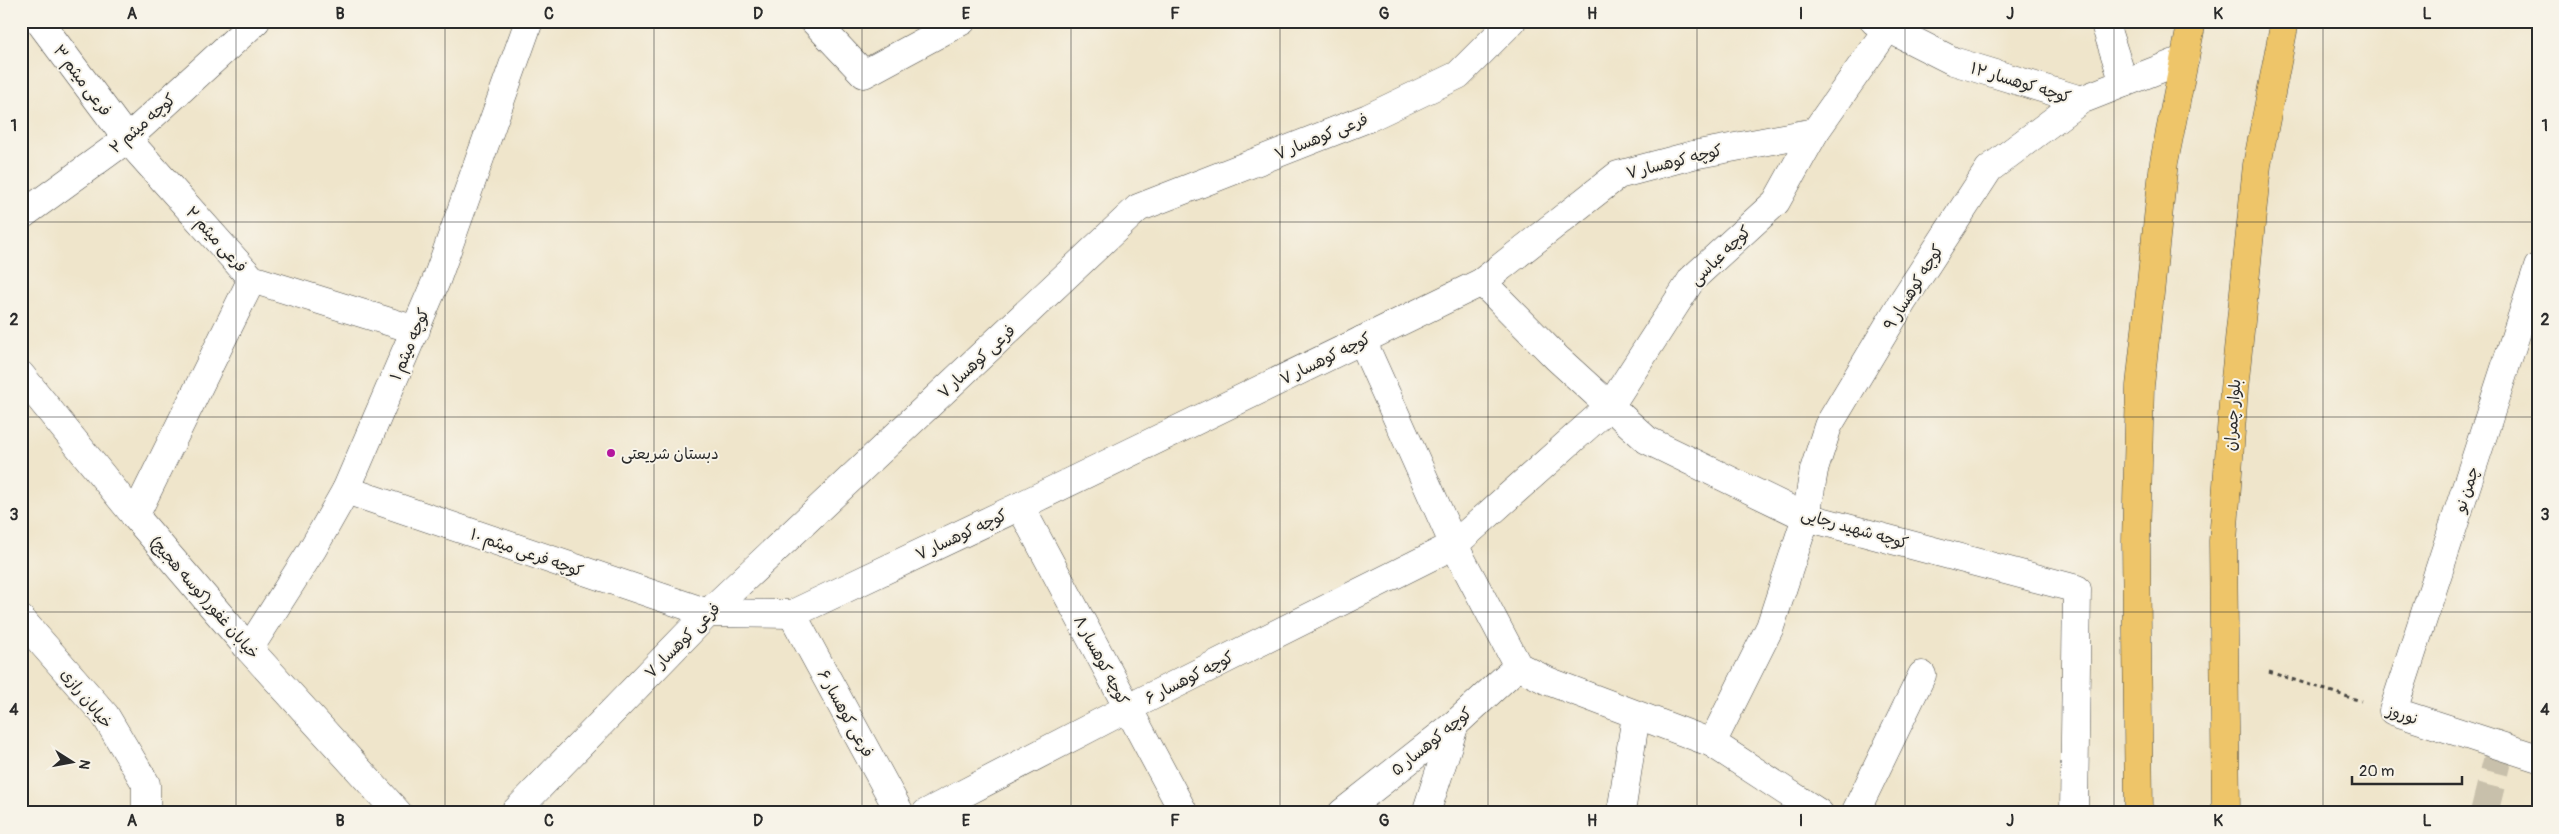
<svg xmlns="http://www.w3.org/2000/svg" width="2559" height="834" font-family="Pangolin,'Playpen Sans Arabic',sans-serif">
<rect width="100%" height="100%" fill="#f7f3e8"/>
<filter id="ink" filterUnits="userSpaceOnUse"><feTurbulence type="fractalNoise" baseFrequency=".02" numOctaves="2"/><feDisplacementMap in="SourceGraphic" scale="10" xChannelSelector="R" yChannelSelector="G"/><feConvolveMatrix kernelMatrix="1 2 1 2 8 2 1 2 1" color-interpolation-filters="sRGB"/></filter>
<filter id="wash" filterUnits="userSpaceOnUse"><feTurbulence type="fractalNoise" baseFrequency=".0096" numOctaves="4" result="noise"/><feDisplacementMap in="SourceGraphic" scale="20" xChannelSelector="R" yChannelSelector="G"/><feGaussianBlur stdDeviation="1.12" result="paint"/><feColorMatrix in="noise" values="0 0 0 0 0 0 0 0 0 0 0 0 0 0 0 0 0 1.4 0 .05"/><feComposite in="paint" operator="in"/></filter>
<g filter="url(#wash)">
<rect width="100%" height="100%" fill="#efe5cb"/>
</g>
<g filter="url(#ink)">
<g fill="none" stroke-linecap="round" stroke-linejoin="round">
<polyline stroke="#c8c0ab" stroke-width="28" stroke-dasharray="28 14" stroke-linecap="butt" points="2484,813 2501,745"/>
<g stroke="#484743" stroke-width="29">
<g id="minor">
<polyline points="39,21 127,139 252,279 416,330"/>
<polyline points="814,21 864,74 962,21"/>
<polyline points="1874,21 1953,61 2081,100"/>
<polyline points="2104,21 2124,83"/>
<polyline points="21,216 127,139 256,21"/>
<polyline points="2538,267 2393,711 2538,758"/>
<polyline points="1482,282 1557,358 1647,440 1806,517 2077,589 2074,813"/>
<polyline points="1362,340 1454,545 1518,666 1548,681 1712,743 1819,813"/>
<polyline points="21,375 135,516 249,649 398,813"/>
<polyline points="346,490 708,613 792,614 1020,506 1482,282 1618,175 1693,155 1815,132 1888,28"/>
<polyline points="1020,506 1184,813"/>
<polyline points="135,516 252,279"/>
<polyline points="792,614 900,813"/>
<polyline points="21,619 105,715 146,784 146,813"/>
<polyline points="249,649 312,550 346,490 436,281 529,21"/>
<polyline points="1712,743 1770,627 1806,517 1814,470 1828,426 1903,301 1989,169 2081,100 2185,59"/>
<polyline points="514,813 708,613 1138,208 1368,118 1458,75 1512,21"/>
<polyline points="926,813 1128,708 1454,545 1610,406 1692,279 1776,202 1815,132"/>
<polyline points="1342,813 1455,724 1518,666"/>
<polyline points="1426,813 1455,724"/>
<polyline points="1621,813 1636,715"/>
<polyline points="1855,813 1922,675"/>
</g>
</g>
<g stroke="#484743" stroke-width="29">
<g id="major">
<polyline points="2139,813 2136,542 2140,386 2164,162 2192,21"/>
<polyline points="2226,813 2223,541 2234,389 2257,165 2285,21"/>
</g>
</g>
<polyline stroke="#484743" stroke-width="3" stroke-dasharray="4 4" stroke-linecap="butt" points="2269,672 2361,701"/>
<use href="#minor" stroke="#fff" stroke-width="28"/>
<use href="#major" stroke="#eec569" stroke-width="28"/>
</g>
</g>
<path fill="none" stroke="#2b2b2b" stroke-width="1" stroke-opacity="0.55" d="M 236,21 L 236,813M 445,21 L 445,813M 654,21 L 654,813M 862,21 L 862,813M 1071,21 L 1071,813M 1280,21 L 1280,813M 1488,21 L 1488,813M 1697,21 L 1697,813M 1905,21 L 1905,813M 2114,21 L 2114,813M 2323,21 L 2323,813M 21,222 L 2538,222M 21,417 L 2538,417M 21,612 L 2538,612"/>
<circle fill="#b5179e" stroke="#f7f3e8" stroke-width="2" cx="611" cy="453" r="5"/>
<g text-anchor="middle" stroke-width="4" stroke-linejoin="round" paint-order="stroke">
<g font-size="16" fill="#2b2b2b" stroke="#f7f3e8">
<text transform="translate(83 80) rotate(53)" y="6">فرعی میثم ۳</text>
<text transform="translate(2021 82) rotate(17)" y="6">کوچه کوهسار ۱۲</text>
<text transform="translate(142 123) rotate(-41)" y="6">کوچه میثم ۲</text>
<text transform="translate(1321 136) rotate(-22)" y="6">فرعی کوهسار ۷</text>
<text transform="translate(1674 161) rotate(-14)" y="6">کوچه کوهسار ۷</text>
<text transform="translate(217 239) rotate(48)" y="6">فرعی میثم ۲</text>
<text transform="translate(1720 255) rotate(-44)" y="6">کوچه عباسی</text>
<text transform="translate(1913 287) rotate(-58)" y="6">کوچه کوهسار ۹</text>
<text transform="translate(409 344) rotate(-67)" y="6">کوچه میثم ۱</text>
<text transform="translate(1325 358) rotate(-26)" y="6">کوچه کوهسار ۷</text>
<text transform="translate(976 361) rotate(-43)" y="6">فرعی کوهسار ۷</text>
<text transform="translate(2232 415) rotate(-86)" y="6">بلوار چمران</text>
<text transform="translate(2466 489) rotate(-72)" y="6">چمن نو</text>
<text transform="translate(1855 528) rotate(16)" y="6">کوچه شهید رجایی</text>
<text transform="translate(961 534) rotate(-25)" y="6">کوچه کوهسار ۷</text>
<text transform="translate(527 552) rotate(19)" y="6">کوچه فرعی میثم ۱۰</text>
<text transform="translate(205 597) rotate(49)" y="6">خیابان غفور(کوسه هجیج)</text>
<text transform="translate(682 640) rotate(-45)" y="6">فرعی کوهسار ۷</text>
<text transform="translate(1102 660) rotate(62)" y="6">کوچه کوهسار ۸</text>
<text transform="translate(1189 677) rotate(-27)" y="6">کوچه کوهسار ۶</text>
<text transform="translate(87 698) rotate(51)" y="6">خیابان رازی</text>
<text transform="translate(846 713) rotate(61)" y="6">فرعی کوهسار ۶</text>
<text transform="translate(2403 714) rotate(18)" y="6">نوروز</text>
<text transform="translate(1431 741) rotate(-39)" y="6">کوچه کوهسار ۵</text>
</g>
<g font-size="16" fill="#2b2b2b" stroke="#f7f3e8" text-anchor="start">
<text x="621" y="459">دبستان شریعتی</text>
</g>
</g>
<rect width="2559" height="834" fill="none" stroke="#f7f3e8" stroke-width="55"/>
<g transform="translate(72 762) rotate(101)" stroke="#f7f3e8" stroke-width="4" paint-order="stroke">
<path d="M0-4L9 19L0 12L-9 19Z" fill="#2b2b2b"/>
<text y="-8" font-size="14" font-weight="bold" text-anchor="middle" fill="#2b2b2b">N</text>
</g>
<path d="M2352 776v8h110v-8" fill="none" stroke="#2b2b2b" stroke-width="2.5"/>
<text x="2359" y="776" font-size="15" fill="#2b2b2b" stroke="#f7f3e8" stroke-width="4" paint-order="stroke">20 m</text>
<rect x="28" y="28" width="2504" height="778" fill="none" stroke="#2b2b2b" stroke-width="2"/>
<g font-size="16" text-anchor="middle" font-weight="bold" fill="#2b2b2b">
<text x="132" y="19">A</text>
<text x="340" y="19">B</text>
<text x="549" y="19">C</text>
<text x="758" y="19">D</text>
<text x="966" y="19">E</text>
<text x="1175" y="19">F</text>
<text x="1384" y="19">G</text>
<text x="1592" y="19">H</text>
<text x="1801" y="19">I</text>
<text x="2010" y="19">J</text>
<text x="2218" y="19">K</text>
<text x="2427" y="19">L</text>
<text x="14" y="131">1</text>
<text x="2545" y="131">1</text>
<text x="14" y="325">2</text>
<text x="2545" y="325">2</text>
<text x="14" y="520">3</text>
<text x="2545" y="520">3</text>
<text x="14" y="715">4</text>
<text x="2545" y="715">4</text>
<text x="132" y="826">A</text>
<text x="340" y="826">B</text>
<text x="549" y="826">C</text>
<text x="758" y="826">D</text>
<text x="966" y="826">E</text>
<text x="1175" y="826">F</text>
<text x="1384" y="826">G</text>
<text x="1592" y="826">H</text>
<text x="1801" y="826">I</text>
<text x="2010" y="826">J</text>
<text x="2218" y="826">K</text>
<text x="2427" y="826">L</text>
</g>
</svg>
